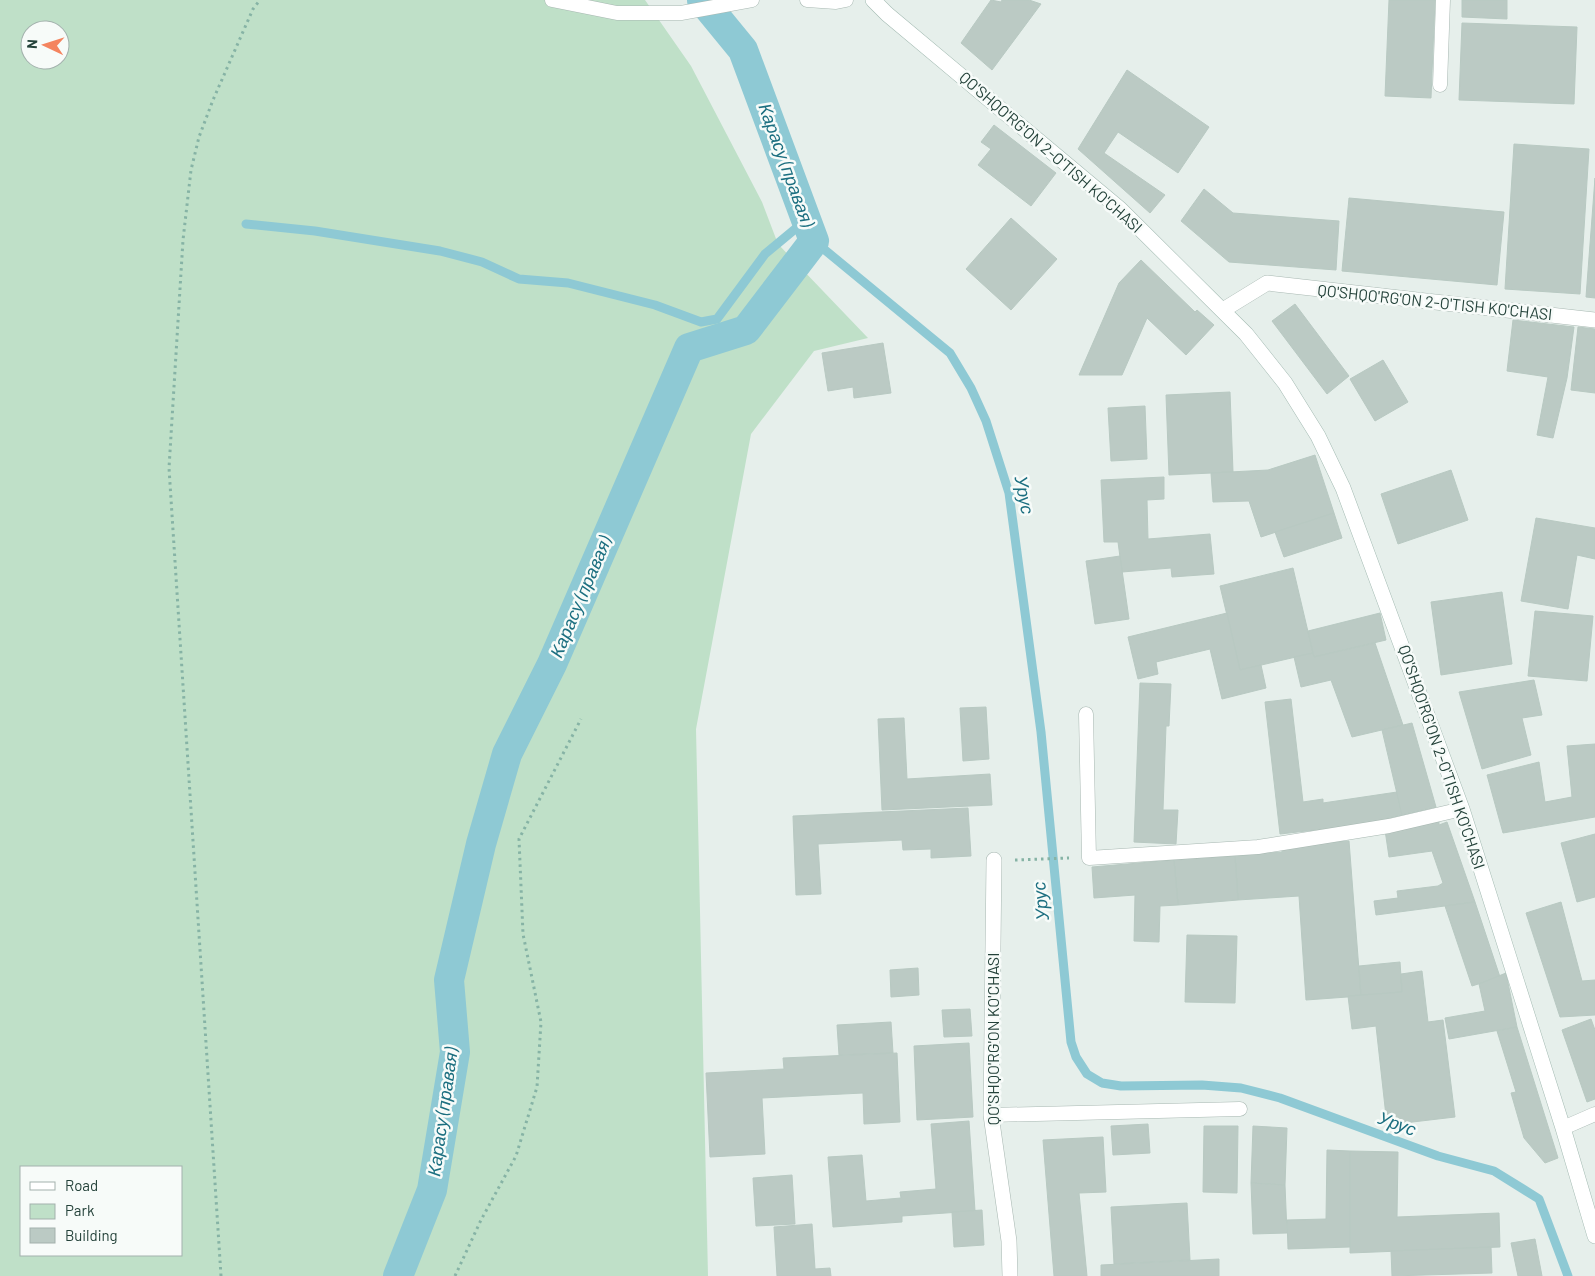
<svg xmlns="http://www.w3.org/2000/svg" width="1595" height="1276" font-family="Barlow,sans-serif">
<rect width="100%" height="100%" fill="#e6efeb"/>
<path fill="#bfe0c8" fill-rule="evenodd" d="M 0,0 L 645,0 L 691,66 L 762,202 L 778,244 L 868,338 L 814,351 L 751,434 L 696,729 L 708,1276 L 0,1276 ZM 30,30 L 60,30 L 60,60 L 30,60 ZM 21,1167 L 181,1167 L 181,1255 L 21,1255 Z"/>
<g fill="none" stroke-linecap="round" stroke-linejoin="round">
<g stroke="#8ec9d4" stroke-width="9">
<polyline points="246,224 315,231 440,251 482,262 519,279 568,283 655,305 701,322 717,319 765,254 806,220"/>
<polyline points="814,241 950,353 971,388 986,421 1009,493 1041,732 1071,1042 1076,1057 1087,1074 1102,1083 1121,1086 1202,1085 1241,1088 1280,1098 1438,1156 1494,1171 1539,1199 1568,1276"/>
</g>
<polyline stroke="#8ec9d4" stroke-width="30" points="398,1276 432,1190 455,1052 449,980 481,844 507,754 552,664 689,348 746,330 814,241 743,50 702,0"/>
</g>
<g fill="#bbcac4" stroke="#b8c9c2">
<polygon points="991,0 1001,2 1002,0 1029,0 1041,4 992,70 961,43"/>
<polygon points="1389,0 1435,0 1431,98 1385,96"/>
<polygon points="1462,0 1507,0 1507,19 1462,17"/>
<polygon points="1462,23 1577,27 1574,104 1459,100"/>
<polygon points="1127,70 1209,127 1178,173 1118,132 1104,153 1165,195 1150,213 1078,149"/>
<polygon points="994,125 1056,173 1031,206 978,165 991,149 981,142"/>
<polygon points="1514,144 1589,149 1580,294 1505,289"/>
<polygon points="1595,178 1595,298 1586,297"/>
<polygon points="1204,189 1233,213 1339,221 1336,270 1229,262 1181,221"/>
<polygon points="1349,198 1504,212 1497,285 1342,271"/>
<polygon points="1011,218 1057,259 1011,310 966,269"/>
<polygon points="1141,260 1195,312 1197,310 1214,325 1186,355 1147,318 1122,375 1079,375 1119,283"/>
<polygon points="1295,304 1349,376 1327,394 1272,321"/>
<polygon points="1513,320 1574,327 1567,378 1553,438 1537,435 1548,377 1507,371"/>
<polygon points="1578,327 1595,329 1595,393 1571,390"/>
<polygon points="883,343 891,393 854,398 853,387 828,391 822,353"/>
<polygon points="1383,360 1408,402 1375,421 1350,379"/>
<polygon points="1230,392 1233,472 1169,475 1166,395"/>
<polygon points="1145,406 1147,459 1111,461 1108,408"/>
<polygon points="1315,455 1334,513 1261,537 1249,501 1213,502 1211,473 1268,470"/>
<polygon points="1451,470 1468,520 1398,544 1381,494"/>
<polygon points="1164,477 1164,499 1147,500 1148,539 1210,534 1214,574 1172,577 1171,568 1122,572 1118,542 1104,542 1101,480"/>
<polygon points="1334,513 1342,538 1284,557 1275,532"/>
<polygon points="1536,518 1595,528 1595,559 1577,555 1568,609 1521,601"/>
<polygon points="1120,556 1129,619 1095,624 1086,561"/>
<polygon points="1293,568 1313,653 1240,670 1220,586"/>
<polygon points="1502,592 1512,664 1441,675 1431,602"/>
<polygon points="1535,611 1593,616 1587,681 1528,676"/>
<polygon points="1227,613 1240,670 1261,665 1266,688 1222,699 1210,649 1156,662 1158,674 1138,679 1128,637"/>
<polygon points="1380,613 1386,640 1314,657 1308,631"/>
<polygon points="1375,643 1403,725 1352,737 1331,680 1301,687 1294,657 1313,653 1314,657"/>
<polygon points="1534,680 1542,715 1522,718 1531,755 1482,769 1459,692"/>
<polygon points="1140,683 1171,684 1169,726 1166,726 1163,810 1178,810 1176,844 1134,842"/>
<polygon points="1291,699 1303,802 1323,799 1323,803 1397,792 1402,815 1359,825 1280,834 1265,702"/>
<polygon points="986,707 989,759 963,761 960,708"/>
<polygon points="904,718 907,779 990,774 992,805 882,810 878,719"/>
<polygon points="1412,723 1436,807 1402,815 1382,730"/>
<polygon points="1595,744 1595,817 1503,833 1487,775 1539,762 1545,802 1572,797 1567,746"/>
<polygon points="968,808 971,856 931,858 931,849 903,850 902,840 818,844 821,894 796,895 793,816"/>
<polygon points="1439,822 1439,825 1447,822 1475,902 1376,915 1374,901 1398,898 1397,891 1438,886 1443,883 1432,851 1389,857 1385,830"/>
<polygon points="1595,834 1595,897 1577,902 1561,843"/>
<polygon points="1349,841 1361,996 1306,1000 1299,896 1238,900 1235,856 1282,852 1282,846"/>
<polygon points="1235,856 1238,900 1178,905 1174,860"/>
<polygon points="1174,860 1178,905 1160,906 1159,942 1134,941 1135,895 1094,898 1092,867"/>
<polygon points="1475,902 1500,977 1472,986 1445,906"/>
<polygon points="1561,902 1582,981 1595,980 1595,1015 1560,1017 1526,913"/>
<polygon points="1187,935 1237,936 1235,1003 1185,1002"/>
<polygon points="1400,962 1402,992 1361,996 1359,966"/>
<polygon points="918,968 919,995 891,997 890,970"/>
<polygon points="1422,971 1428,1022 1443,1020 1455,1117 1387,1125 1376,1026 1352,1029 1348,996 1402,992 1401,974"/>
<polygon points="1506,973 1517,1027 1449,1039 1445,1018 1485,1011 1479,984"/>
<polygon points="970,1009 972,1036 944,1037 942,1010"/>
<polygon points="1591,1019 1595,1030 1595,1099 1587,1102 1562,1030"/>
<polygon points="891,1022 893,1053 839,1055 837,1025"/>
<polygon points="1517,1027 1558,1158 1545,1163 1524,1138 1511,1093 1516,1092 1497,1031"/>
<polygon points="969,1043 973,1117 917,1120 914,1046"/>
<polygon points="897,1053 900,1122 864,1124 863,1093 762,1098 765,1154 710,1157 706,1073 784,1069 783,1058"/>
<polygon points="969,1121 975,1211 902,1216 902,1222 833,1227 828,1157 862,1155 866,1201 901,1198 900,1192 936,1189 931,1124"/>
<polygon points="1148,1124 1150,1153 1113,1155 1111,1126"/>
<polygon points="1204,1126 1238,1126 1237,1193 1203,1192"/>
<polygon points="1253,1126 1287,1128 1285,1185 1251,1183"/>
<polygon points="1103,1137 1106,1192 1079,1193 1087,1276 1054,1276 1043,1140"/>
<polygon points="1327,1150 1350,1151 1350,1247 1288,1249 1287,1220 1326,1219"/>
<polygon points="1350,1151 1398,1152 1397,1217 1499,1213 1500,1247 1350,1253"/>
<polygon points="792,1175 795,1224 756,1226 753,1178"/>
<polygon points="1251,1183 1285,1185 1287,1233 1253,1234"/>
<polygon points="1187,1203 1190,1260 1114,1264 1111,1207"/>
<polygon points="982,1210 984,1245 954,1247 952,1212"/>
<polygon points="812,1224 815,1269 830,1268 831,1276 777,1276 774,1227"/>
<polygon points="1535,1239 1542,1276 1518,1276 1511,1243"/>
<polygon points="1491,1247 1492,1273 1392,1276 1391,1251"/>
<polygon points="1219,1259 1219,1276 1101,1276 1101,1265"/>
</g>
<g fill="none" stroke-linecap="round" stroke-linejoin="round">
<g stroke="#a8b8b2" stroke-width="15">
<g id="lane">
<polyline points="552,0 617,13 681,13 752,0"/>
<polyline points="807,0 836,2 846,0"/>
<polyline points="1440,85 1443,0"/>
<polyline points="1086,714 1089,858 1258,847 1389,826 1462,809"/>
<polyline points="991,1115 1240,1109"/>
<polyline points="1563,1128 1595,1114"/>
</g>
</g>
<g stroke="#a8b8b2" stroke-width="16">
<g id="street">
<polyline points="1223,310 1267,283 1595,320"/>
<polyline points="994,860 991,1115 1009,1241 1010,1276"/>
</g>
</g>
<g stroke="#a4bbb3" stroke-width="16">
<polyline id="secondary" points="873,0 887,14 1120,209 1246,334 1285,383 1318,436 1343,488 1462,809 1563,1128 1595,1236"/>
</g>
<g stroke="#86b3a5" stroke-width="3" stroke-dasharray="2.5 4" stroke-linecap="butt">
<polyline points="1015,860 1069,858"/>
<polyline points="221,1276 169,468 183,240 191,170 199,137 213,100 253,9 260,0"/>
<polyline points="455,1276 481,1220 516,1156 537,1087 541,1022 523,934 519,839 581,719"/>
</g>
<use href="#lane" stroke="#fff" stroke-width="14"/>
<use href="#street" stroke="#fff" stroke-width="15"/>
<use href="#secondary" stroke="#fff" stroke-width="15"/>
</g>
<g text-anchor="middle" stroke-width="5" stroke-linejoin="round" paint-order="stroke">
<g font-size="16" fill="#24423a" stroke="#f7fbf9">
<text transform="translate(1051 152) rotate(41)" y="6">QO'SHQO'RG'ON 2-O'TISH KO'CHASI</text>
<text transform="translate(1435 302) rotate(6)" y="6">QO'SHQO'RG'ON 2-O'TISH KO'CHASI</text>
<text transform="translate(1442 757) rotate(71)" y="6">QO'SHQO'RG'ON 2-O'TISH KO'CHASI</text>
<text transform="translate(993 1039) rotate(-90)" y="6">QO'SHQO'RG'ON KO'CHASI</text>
</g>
<g font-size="18" font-style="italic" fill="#1c6f80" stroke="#f7fbf9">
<text transform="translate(786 165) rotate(70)" y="6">Карасу (правая)</text>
<text transform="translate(1024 495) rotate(79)" y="6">Урус</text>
<text transform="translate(581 597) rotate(-67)" y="6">Карасу (правая)</text>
<text transform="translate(1041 901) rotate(-96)" y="6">Урус</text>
<text transform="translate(443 1112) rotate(-82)" y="6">Карасу (правая)</text>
<text transform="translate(1397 1124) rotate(20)" y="6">Урус</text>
</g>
</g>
<rect x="20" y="1166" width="162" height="90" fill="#f7fbf9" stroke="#a3b1ad"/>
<rect x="30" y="1182" width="25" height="8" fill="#ffffff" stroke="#a3b1ad"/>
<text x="65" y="1191" font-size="15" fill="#24423a">Road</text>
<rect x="30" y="1204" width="25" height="15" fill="#bfe0c8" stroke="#a3b1ad"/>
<text x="65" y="1216" font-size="15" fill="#24423a">Park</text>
<rect x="30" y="1228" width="25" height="15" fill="#bbcac4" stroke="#a3b1ad"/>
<text x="65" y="1241" font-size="15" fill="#24423a">Building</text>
<g transform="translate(45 45) rotate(274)"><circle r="24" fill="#f7fbf9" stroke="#a3b1ad"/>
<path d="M0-4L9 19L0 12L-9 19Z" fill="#f4845f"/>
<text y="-8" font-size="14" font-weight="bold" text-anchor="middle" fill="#24423a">N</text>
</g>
</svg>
